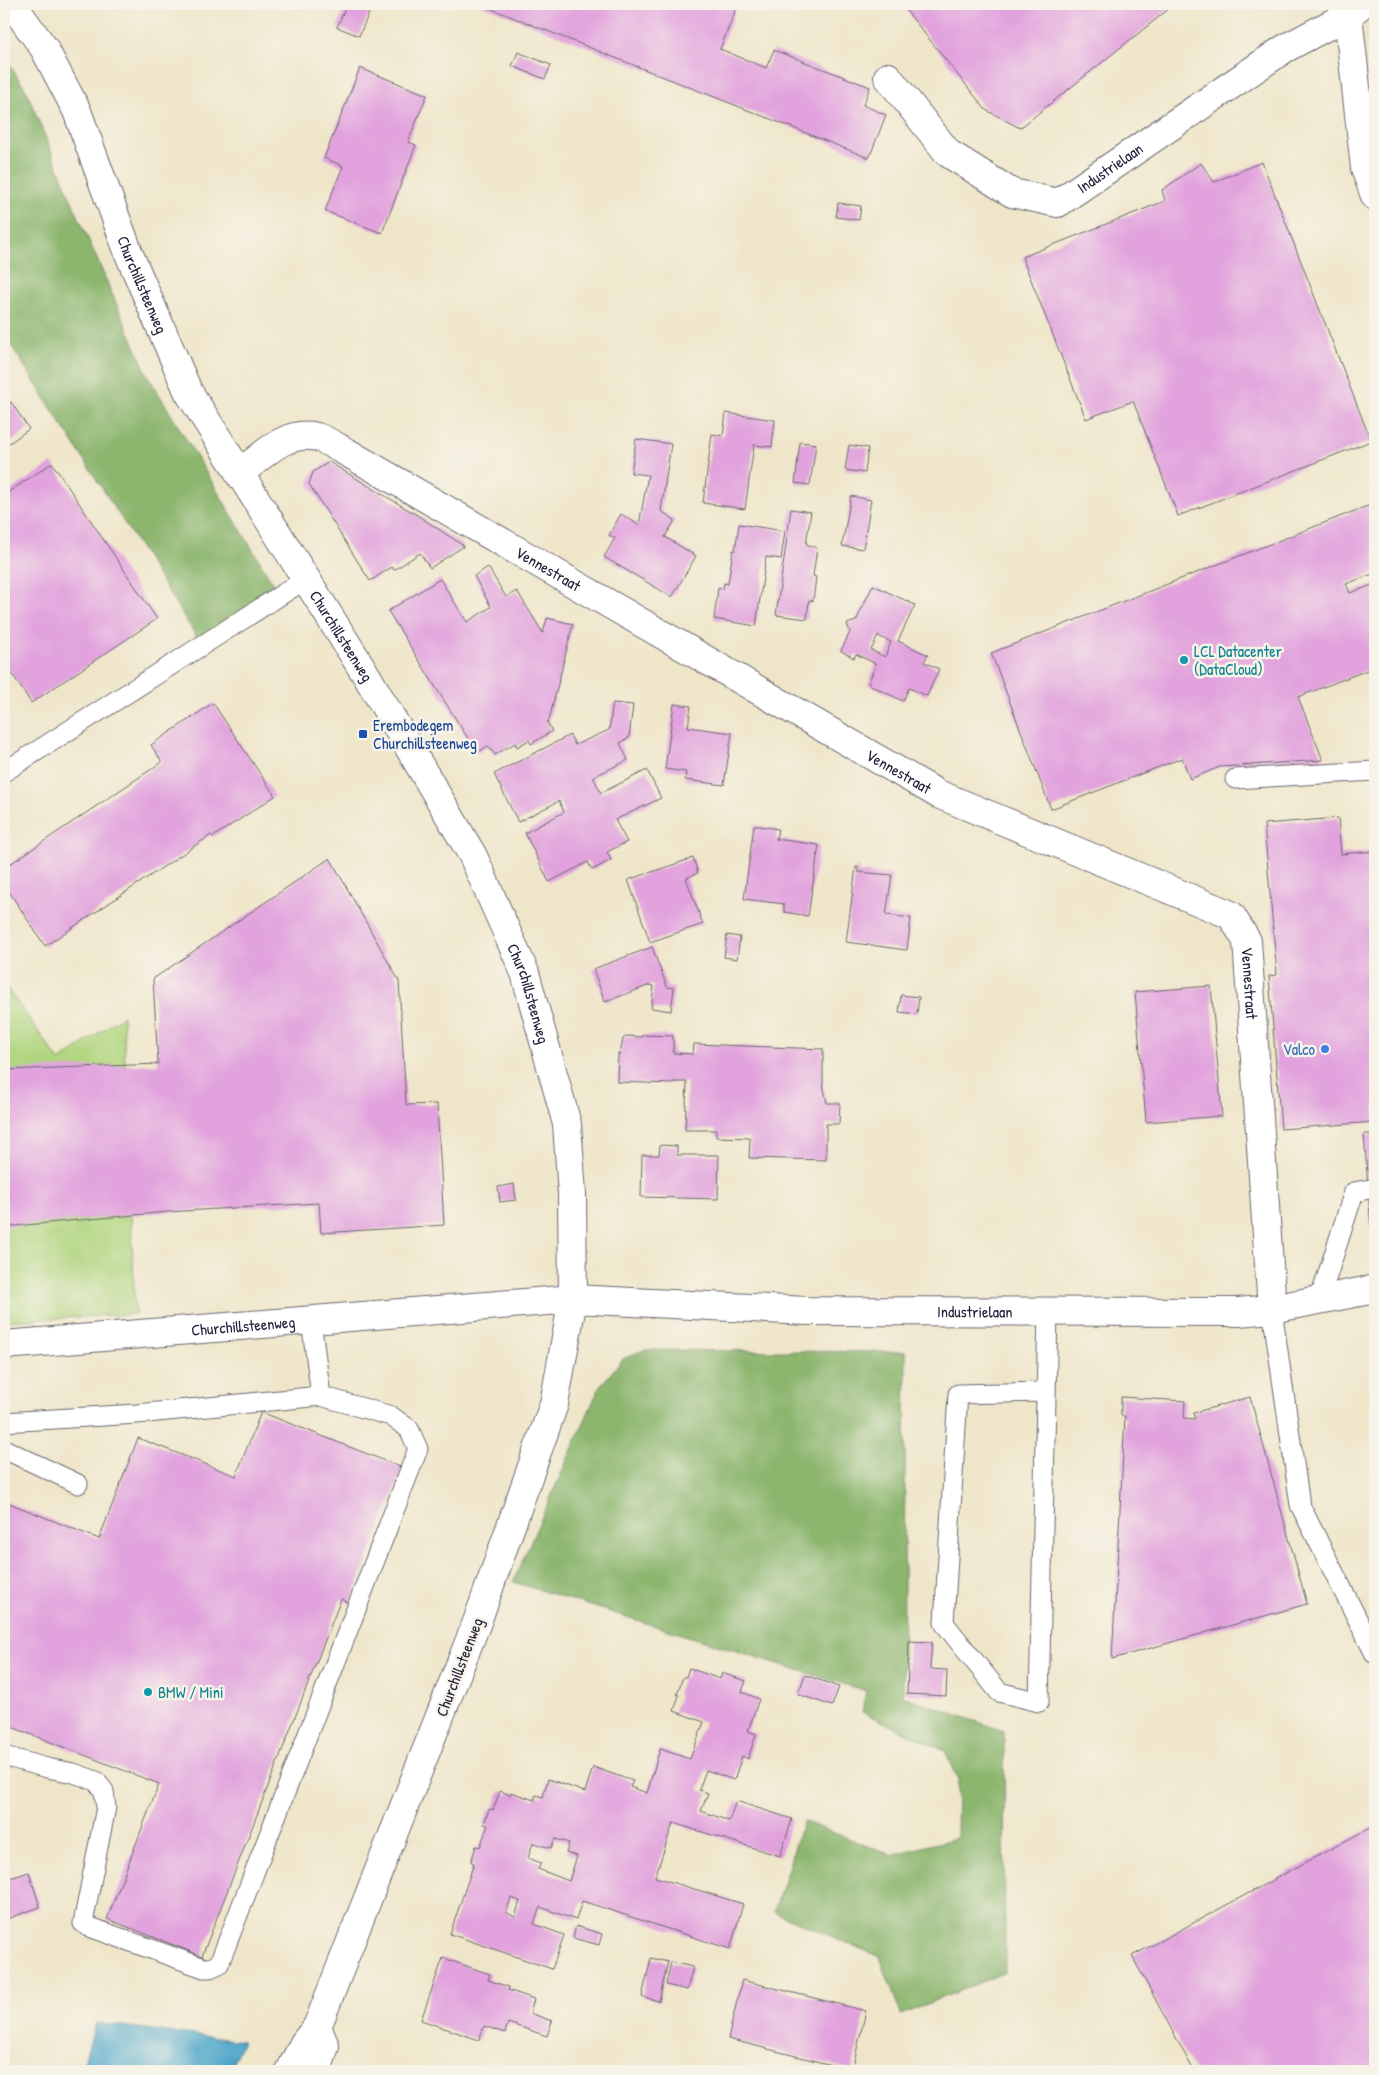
<svg xmlns="http://www.w3.org/2000/svg" width="1379" height="2075" font-family="'Patrick Hand',sans-serif">
<rect width="100%" height="100%" fill="#f7f3e8"/>
<filter id="ink" filterUnits="userSpaceOnUse"><feTurbulence type="fractalNoise" baseFrequency=".02" numOctaves="2"/><feDisplacementMap in="SourceGraphic" scale="10" xChannelSelector="R" yChannelSelector="G"/><feConvolveMatrix kernelMatrix="1 2 1 2 8 2 1 2 1" color-interpolation-filters="sRGB"/></filter>
<filter id="wash" filterUnits="userSpaceOnUse"><feTurbulence type="fractalNoise" baseFrequency=".0096" numOctaves="4" result="noise"/><feDisplacementMap in="SourceGraphic" scale="20" xChannelSelector="R" yChannelSelector="G"/><feGaussianBlur stdDeviation="1.12" result="paint"/><feColorMatrix in="noise" values="0 0 0 0 0 0 0 0 0 0 0 0 0 0 0 0 0 1.4 0 .05"/><feComposite in="paint" operator="in"/></filter>
<g filter="url(#wash)">
<rect width="100%" height="100%" fill="#efe6ca"/>
<polygon fill="#b0d57f" stroke="#697c5d" points="4,984 59,1061 123,1016 135,1314 4,1321"/>
<g fill="#8cb66e" stroke="#576c54">
<polygon points="4,56 26,90 73,204 148,376 280,595 202,645 4,334"/>
<polygon points="644,1350 906,1352 903,1696 1004,1731 1005,1972 901,2015 880,1957 774,1912 803,1821 891,1855 957,1838 958,1778 945,1751 862,1712 866,1691 513,1582 600,1386 623,1359"/>
</g>
<polygon fill="#4ba6c9" stroke="#366482" points="96,2023 97,2023 243,2041 229,2071 81,2071"/>
<g id="blocks">
<g fill="#e1a2dd" fill-rule="evenodd">
<polygon points="347,4 373,4 359,36 337,27"/>
<polygon points="479,4 738,4 720,49 766,68 774,50 870,87 863,105 886,115 869,158"/>
<polygon points="901,4 1175,4 1020,128 986,110"/>
<polygon points="518,52 551,65 545,79 512,66"/>
<polygon points="360,68 427,95 408,142 416,145 382,233 325,211 343,166 324,158"/>
<polygon points="1262,162 1371,441 1178,516 1133,401 1086,419 1022,257 1165,201 1162,190 1201,163 1214,182"/>
<polygon points="838,203 861,206 859,220 836,217"/>
<polygon points="11,402 29,429 4,447 4,407"/>
<polygon points="726,413 775,420 772,447 754,445 745,509 703,503 712,434 723,436"/>
<polygon points="636,439 671,444 661,511 675,520 665,537 696,556 672,597 604,557 615,538 609,535 621,514 639,525 648,475 631,473"/>
<polygon points="800,442 816,444 810,485 795,483"/>
<polygon points="849,445 868,448 865,473 845,470"/>
<polygon points="329,462 417,515 464,546 430,568 420,553 394,570 392,567 370,581 309,484 313,472"/>
<polygon points="52,463 157,619 31,703 4,661 4,495"/>
<polygon points="851,496 871,500 863,549 842,546"/>
<polygon points="1375,503 1375,573 1346,584 1350,593 1375,584 1375,667 1298,697 1323,760 1220,767 1190,779 1182,758 1051,809 991,653"/>
<polygon points="791,509 811,512 806,544 817,548 813,576 816,577 813,601 809,600 807,619 776,615"/>
<polygon points="739,524 785,531 781,559 766,557 756,626 714,619 718,588 723,589 724,583 728,584 733,550 735,551"/>
<polygon points="488,567 506,597 517,591 543,633 547,618 573,624 549,720 547,722 552,731 531,744 529,740 517,747 515,743 495,755 488,746 477,753 388,611 440,579 467,622 491,607 474,576"/>
<path d="M 873,585 L 915,605 L 898,641 L 928,655 L 924,662 L 939,669 L 927,696 L 909,688 L 903,701 L 868,684 L 876,664 L 856,654 L 854,658 L 841,651 L 850,632 L 847,624 L 856,621 ZM 878,636 L 891,642 L 885,657 L 871,650 Z"/>
<polygon points="213,703 275,796 213,837 211,835 45,946 4,884 4,868 162,762 151,745"/>
<polygon points="613,703 633,705 629,738 620,743 628,760 593,777 601,793 647,770 661,798 615,820 627,842 607,852 611,860 592,870 588,862 549,882 525,833 564,812 559,801 518,822 494,774 570,735 575,745 609,730"/>
<polygon points="674,704 691,706 688,727 732,733 724,785 685,780 686,772 665,769"/>
<polygon points="1338,818 1341,854 1375,851 1375,1122 1281,1129 1269,976 1277,975 1264,824"/>
<polygon points="754,825 778,829 776,839 819,845 808,916 784,912 784,904 744,899"/>
<polygon points="330,858 399,981 406,1105 437,1104 444,1225 321,1233 319,1203 167,1212 4,1227 4,1070 158,1064 153,979"/>
<polygon points="693,858 698,873 686,878 703,924 650,942 628,880"/>
<polygon points="856,867 858,867 858,872 892,875 886,915 911,918 907,950 846,942"/>
<polygon points="727,935 740,937 737,959 724,957"/>
<polygon points="652,947 667,987 674,988 671,1011 651,1008 654,986 650,985 605,1002 593,969"/>
<polygon points="1211,986 1222,1116 1146,1122 1135,992"/>
<polygon points="901,995 919,997 917,1014 899,1012"/>
<polygon points="642,1035 673,1036 673,1053 693,1054 694,1044 823,1049 823,1084 827,1103 840,1103 839,1124 826,1124 826,1160 749,1158 750,1138 716,1137 716,1130 685,1130 687,1082 672,1082 672,1084 617,1082 618,1054 620,1054 623,1039 627,1036 642,1037"/>
<polygon points="1364,1134 1375,1134 1375,1226 1371,1226"/>
<polygon points="660,1145 677,1146 677,1155 719,1155 718,1199 641,1197 642,1155 659,1155"/>
<polygon points="514,1184 516,1200 500,1202 498,1187"/>
<polygon points="1121,1397 1185,1401 1184,1418 1195,1419 1193,1413 1250,1397 1307,1604 1112,1659 1125,1416 1121,1416"/>
<polygon points="261,1412 403,1468 350,1604 341,1599 202,1956 107,1919 159,1784 4,1724 4,1501 99,1539 138,1438 236,1476"/>
<polygon points="909,1641 932,1642 930,1669 947,1670 946,1696 907,1694"/>
<path d="M 689,1668 L 720,1679 L 722,1673 L 746,1681 L 742,1692 L 759,1699 L 748,1731 L 756,1734 L 748,1759 L 742,1756 L 734,1780 L 706,1770 L 699,1790 L 708,1793 L 701,1811 L 729,1821 L 736,1801 L 792,1819 L 780,1856 L 673,1823 L 655,1877 L 743,1904 L 730,1949 L 582,1901 L 576,1920 L 540,1907 L 534,1924 L 564,1935 L 552,1969 L 450,1934 L 474,1863 L 471,1862 L 476,1846 L 480,1847 L 488,1825 L 484,1824 L 489,1809 L 493,1810 L 500,1791 L 510,1795 L 511,1792 L 534,1800 L 536,1795 L 543,1797 L 548,1779 L 585,1792 L 593,1767 L 633,1781 L 630,1787 L 647,1793 L 660,1749 L 690,1759 L 704,1722 L 674,1711 L 679,1695 L 677,1694 L 683,1677 L 686,1677 ZM 555,1839 L 569,1843 L 566,1853 L 577,1856 L 569,1881 L 538,1869 L 541,1863 L 528,1858 L 533,1843 L 551,1848 ZM 511,1898 L 520,1901 L 515,1917 L 506,1912 Z"/>
<polygon points="805,1675 839,1687 832,1706 798,1694"/>
<polygon points="1375,1825 1375,2071 1194,2071 1132,1956"/>
<polygon points="29,1872 40,1907 4,1920 4,1880"/>
<polygon points="576,1926 602,1934 599,1945 573,1938"/>
<polygon points="443,1958 490,1974 488,1980 509,1987 508,1990 534,1999 530,2013 552,2021 547,2036 508,2023 505,2033 484,2026 479,2040 421,2020"/>
<polygon points="651,1958 668,1962 659,2001 642,1997"/>
<polygon points="671,1962 693,1967 687,1990 666,1985"/>
<polygon points="742,1980 866,2011 852,2070 728,2039"/>
</g>
</g>
</g>
<g filter="url(#ink)">
<use href="#blocks" fill-opacity="0" stroke="#6a676d" stroke-width="1"/>
<g fill="none" stroke-linecap="round" stroke-linejoin="round">
<g stroke="#6a676d" stroke-width="21">
<g id="lane">
<polyline points="4,772 306,579"/>
<polyline points="1235,779 1375,771"/>
<polyline points="1320,1298 1354,1192 1375,1188"/>
<polyline points="1272,1309 1300,1505 1375,1654"/>
<polyline points="311,1321 321,1396"/>
<polyline points="1046,1392 958,1394 944,1623 999,1692 1039,1702 1048,1312"/>
<polyline points="4,1422 137,1414 321,1396 391,1416 409,1429 418,1449 219,1964 210,1968 204,1968 87,1926 83,1923 106,1807 104,1791 96,1781 74,1773 47,1768 4,1756"/>
<polyline points="4,1449 78,1484"/>
</g>
</g>
<g stroke="#6a676d" stroke-width="30">
<g id="street">
<polyline points="1348,15 1365,168 1375,196"/>
<path id="s1" d="M 888,77 L 948,153 L 1012,193 L 1058,203 L 1284,49 L 1348,15 L 1362,4"/>
<path id="s2" d="M 239,474 C 261,457 286,429 317,437 C 327,440 338,448 348,453 L 938,794 L 1231,915 L 1247,941 L 1272,1309"/>
<path id="s3" d="M 4,1345 L 573,1299"/>
</g>
</g>
<g stroke="#6a676d" stroke-width="30">
<g id="secondary">
<path id="s4" d="M 12,4 L 44,48 L 77,111 L 129,254 L 188,391 L 365,673 L 473,856 L 525,973 L 567,1124 L 572,1194 L 573,1299 L 554,1404 L 477,1622 L 317,2027 L 304,2043 L 290,2071"/>
<path id="s5" d="M 573,1299 L 807,1311 L 1238,1312 L 1272,1309 L 1375,1289"/>
<polyline points="317,2071 325,2046 317,2027"/>
</g>
</g>
<use href="#lane" stroke="#fff" stroke-width="19"/>
<use href="#street" stroke="#fff" stroke-width="28"/>
<use href="#secondary" stroke="#fff" stroke-width="28"/>
</g>
</g>
<g fill="#0f9aa8" stroke="#f7f3e8" stroke-width="2">
<circle cx="1184" cy="660" r="5"/>
<circle cx="148" cy="1692" r="5"/>
</g>
<rect fill="#1a4fb4" stroke="#f7f3e8" stroke-width="2" x="358" y="729" width="10" height="10" rx="2.5"/>
<circle fill="#3f7fe0" stroke="#f7f3e8" stroke-width="2" cx="1325" cy="1049" r="5"/>
<g text-anchor="middle" stroke-width="5" stroke-linejoin="round" paint-order="stroke">
<g font-size="16" fill="#22223b" stroke="#f7f3e8">
<text dy="6" stroke="none"><textPath href="#s1" startOffset="282">Industrielaan</textPath></text>
<text dy="6" stroke="none"><textPath href="#s4" startOffset="311">Churchillsteenweg</textPath></text>
<text dy="6" stroke="none"><textPath href="#s2" startOffset="356">Vennestraat</textPath></text>
<text dy="6" stroke="none"><textPath href="#s4" startOffset="716">Churchillsteenweg</textPath></text>
<text dy="6" stroke="none"><textPath href="#s2" startOffset="761">Vennestraat</textPath></text>
<text dy="6" stroke="none"><textPath href="#s2" startOffset="1196">Vennestraat</textPath></text>
<text dy="6" stroke="none"><textPath href="#s4" startOffset="1121">Churchillsteenweg</textPath></text>
<text dy="6" stroke="none"><textPath href="#s5" startOffset="402">Industrielaan</textPath></text>
<text dy="6" stroke="none"><textPath href="#s3" startOffset="240">Churchillsteenweg</textPath></text>
<text transform="translate(459 1667) rotate(-69)" y="6">Churchillsteenweg</text>
</g>
<g font-size="16" fill="#0d838f" stroke="#f7f3e8" text-anchor="start">
<text x="1194" y="657">LCL Datacenter<tspan x="1194" dy="18">(DataCloud)</tspan></text>
<text x="158" y="1698">BMW / Mini</text>
</g>
<g font-size="16" fill="#164399" stroke="#f7f3e8" text-anchor="start">
<text x="373" y="731">Erembodegem<tspan x="373" dy="18">Churchillsteenweg</tspan></text>
</g>
<g font-size="16" fill="#366cbe" stroke="#f7f3e8" text-anchor="end">
<text x="1315" y="1055">Valco</text>
</g>
</g>
<rect width="1379" height="2075" fill="none" stroke="#f7f3e8" stroke-width="20"/>
</svg>
